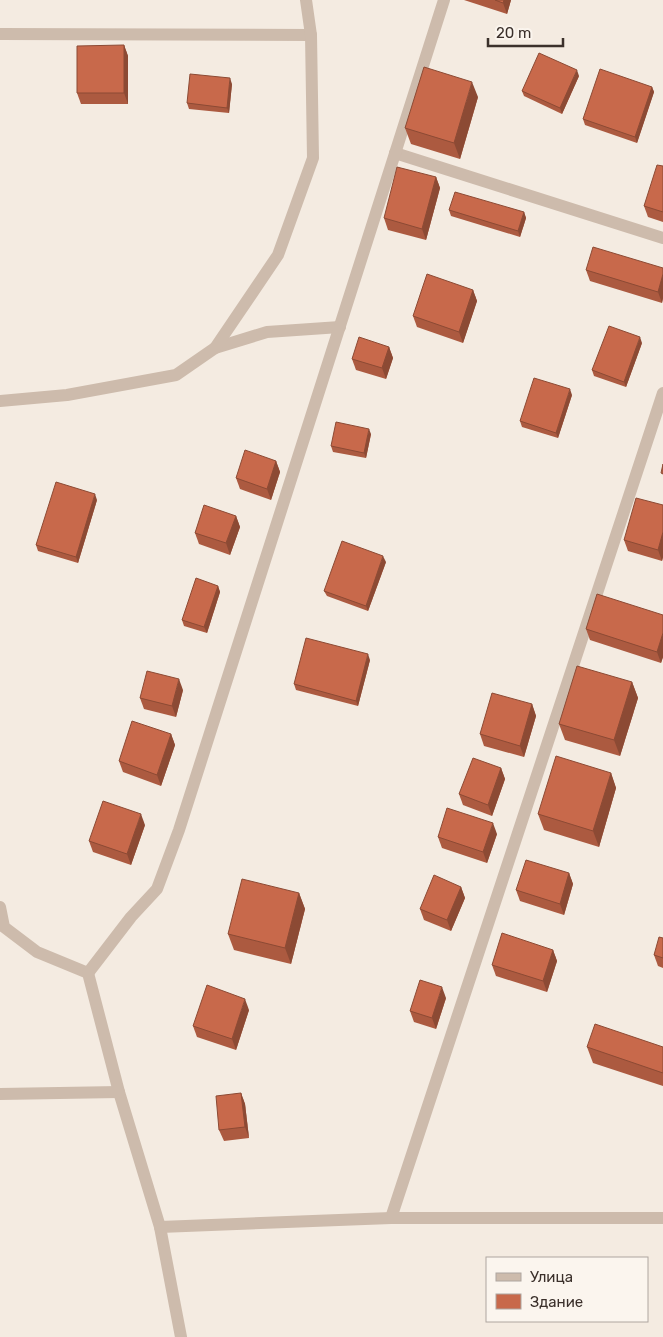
<svg xmlns="http://www.w3.org/2000/svg" width="663" height="1337" font-family="Rubik,sans-serif">
<rect width="100%" height="100%" fill="#f4ebe1"/>
<g fill="none" stroke-linecap="round" stroke-linejoin="round">
<g stroke="#cdbbac" stroke-width="12">
<polyline points="0,34 311,35"/>
<polyline points="395,153 663,238"/>
<polyline points="215,348 267,332 340,327"/>
<polyline points="0,401 67,395 176,375 215,348 278,255 313,158 311,35 306,0"/>
<polyline points="0,907 4,927 37,952 88,973 119,1092 160,1227 181,1337"/>
<polyline points="88,973 131,917 157,889 179,830 444,0"/>
<polyline points="0,1094 119,1092"/>
<polyline points="391,1218 663,393"/>
<polyline points="160,1227 391,1218 663,1218"/>
</g>
</g>
<g fill="#ac5a40">
<polygon points="464,0 511,0 507,14"/>
<polygon points="124,45 128,56 128,104 81,104 77,93"/>
<polygon points="579,76 562,114 524,96 522,91"/>
<polygon points="232,84 229,113 189,109 187,103"/>
<polygon points="652,87 654,92 637,143 585,125 583,119"/>
<polygon points="478,97 460,159 411,144 405,128"/>
<polygon points="663,166 663,222 648,217 644,206"/>
<polygon points="436,177 440,188 426,240 388,230 384,218"/>
<polygon points="449,210 524,212 526,218 520,237 451,216"/>
<polygon points="663,268 663,298 662,303 590,281 586,270"/>
<polygon points="473,290 477,301 463,343 417,327 413,316"/>
<polygon points="642,343 626,387 594,376 592,370"/>
<polygon points="389,347 393,358 386,379 356,370 352,359"/>
<polygon points="572,395 558,438 522,427 520,421"/>
<polygon points="371,434 366,458 333,452 331,446"/>
<polygon points="276,461 280,472 271,500 240,489 236,478"/>
<polygon points="97,500 78,563 38,551 36,545"/>
<polygon points="663,505 663,557 662,561 628,551 624,540"/>
<polygon points="236,516 240,527 230,555 199,544 195,533"/>
<polygon points="386,562 368,611 327,596 324,591"/>
<polygon points="218,586 220,592 207,633 184,626 182,620"/>
<polygon points="663,615 663,657 661,663 590,640 586,629"/>
<polygon points="370,660 358,706 296,690 294,684"/>
<polygon points="632,682 638,698 620,756 565,740 559,724"/>
<polygon points="183,690 176,717 144,709 140,698"/>
<polygon points="532,704 536,716 524,757 484,746 480,734"/>
<polygon points="171,734 175,745 161,786 123,772 119,761"/>
<polygon points="501,768 505,779 492,816 463,805 459,794"/>
<polygon points="611,773 616,788 599,847 544,830 538,814"/>
<polygon points="145,825 131,865 93,852 89,841"/>
<polygon points="497,834 487,863 442,848 438,837"/>
<polygon points="569,873 573,884 564,915 520,901 516,890"/>
<polygon points="461,887 465,898 451,931 424,920 420,909"/>
<polygon points="299,893 305,909 291,964 234,950 228,934"/>
<polygon points="663,938 663,968 658,966 654,955"/>
<polygon points="553,950 557,961 547,992 496,976 492,965"/>
<polygon points="446,998 436,1029 414,1022 410,1011"/>
<polygon points="249,1010 236,1050 197,1037 193,1026"/>
<polygon points="587,1047 663,1047 663,1086 593,1063"/>
<polygon points="241,1093 245,1104 249,1138 224,1141 219,1130"/>
</g>
<g fill="#8c4a34">
<polygon points="504,0 511,0 507,14 503,3"/>
<polygon points="124,45 128,56 128,104 124,93"/>
<polygon points="577,70 579,76 562,114 560,108"/>
<polygon points="230,78 232,84 229,113 227,108"/>
<polygon points="472,82 478,97 460,159 454,143"/>
<polygon points="652,87 654,92 637,143 635,137"/>
<polygon points="436,177 440,188 426,240 422,229"/>
<polygon points="524,212 526,218 520,237 518,231"/>
<polygon points="663,274 663,298 662,303 658,292"/>
<polygon points="473,290 477,301 463,343 459,332"/>
<polygon points="640,337 642,343 626,387 624,382"/>
<polygon points="389,347 393,358 386,379 382,368"/>
<polygon points="570,389 572,395 558,438 556,433"/>
<polygon points="369,429 371,434 366,458 364,453"/>
<polygon points="276,461 280,472 271,500 267,489"/>
<polygon points="95,494 97,500 78,563 76,557"/>
<polygon points="236,516 240,527 230,555 226,543"/>
<polygon points="663,532 663,557 662,561 658,550"/>
<polygon points="383,556 386,562 368,611 366,606"/>
<polygon points="218,586 220,592 207,633 204,627"/>
<polygon points="663,633 663,657 661,663 657,652"/>
<polygon points="368,654 370,660 358,706 356,701"/>
<polygon points="179,679 183,690 176,717 172,706"/>
<polygon points="632,682 638,698 620,756 614,740"/>
<polygon points="532,704 536,716 524,757 520,746"/>
<polygon points="171,734 175,745 161,786 157,775"/>
<polygon points="501,768 505,779 492,816 488,805"/>
<polygon points="611,773 616,788 599,847 593,831"/>
<polygon points="141,814 145,825 131,865 127,854"/>
<polygon points="493,823 497,834 487,863 483,852"/>
<polygon points="569,873 573,884 564,915 560,904"/>
<polygon points="461,887 465,898 451,931 447,920"/>
<polygon points="299,893 305,909 291,964 285,948"/>
<polygon points="553,950 557,961 547,992 543,981"/>
<polygon points="442,987 446,998 436,1029 432,1018"/>
<polygon points="245,999 249,1010 236,1050 232,1039"/>
<polygon points="241,1093 245,1104 249,1138 245,1127"/>
</g>
<g fill="#c8694b" stroke="#8c4a34">
<polygon points="495,0 504,0 503,3"/>
<polygon points="124,45 124,93 77,93 77,46"/>
<polygon points="539,53 577,70 560,108 522,91"/>
<polygon points="424,67 472,82 454,143 405,128"/>
<polygon points="600,69 652,87 635,137 583,119"/>
<polygon points="190,74 230,78 227,108 187,103"/>
<polygon points="657,165 663,166 663,212 644,206"/>
<polygon points="397,167 436,177 422,229 384,218"/>
<polygon points="455,192 524,212 518,231 449,210"/>
<polygon points="593,247 663,268 663,274 658,292 586,270"/>
<polygon points="427,274 473,290 459,332 413,316"/>
<polygon points="609,326 640,337 624,382 592,370"/>
<polygon points="359,337 389,347 382,368 352,359"/>
<polygon points="534,378 570,389 556,433 520,421"/>
<polygon points="336,422 369,429 364,453 331,446"/>
<polygon points="245,450 276,461 267,489 236,478"/>
<polygon points="663,464 663,474 661,473"/>
<polygon points="56,482 95,494 76,557 36,545"/>
<polygon points="636,498 663,505 663,532 658,550 624,540"/>
<polygon points="204,505 236,516 226,543 195,533"/>
<polygon points="342,541 383,556 366,606 324,591"/>
<polygon points="196,578 218,586 204,627 182,620"/>
<polygon points="597,594 663,615 663,633 657,652 586,629"/>
<polygon points="306,638 368,654 356,701 294,684"/>
<polygon points="577,666 632,682 614,740 559,724"/>
<polygon points="147,671 179,679 172,706 140,698"/>
<polygon points="492,693 532,704 520,746 480,734"/>
<polygon points="132,721 171,734 157,775 119,761"/>
<polygon points="556,756 611,773 593,831 538,814"/>
<polygon points="473,758 501,768 488,805 459,794"/>
<polygon points="103,801 141,814 127,854 89,841"/>
<polygon points="447,808 493,823 483,852 438,837"/>
<polygon points="526,860 569,873 560,904 516,890"/>
<polygon points="434,875 461,887 447,920 420,909"/>
<polygon points="242,879 299,893 285,948 228,934"/>
<polygon points="502,933 553,950 543,981 492,965"/>
<polygon points="659,937 663,938 663,958 654,955"/>
<polygon points="420,980 442,987 432,1018 410,1011"/>
<polygon points="207,985 245,999 232,1039 193,1026"/>
<polygon points="595,1024 663,1047 663,1073 587,1047"/>
<polygon points="241,1093 245,1127 219,1130 216,1096"/>
</g>
<rect x="486" y="1257" width="162" height="65" fill="#fbf5ee" stroke="#aea6a0"/>
<rect x="496" y="1273" width="25" height="8" fill="#cdbbac" stroke="#aea6a0"/>
<text x="530" y="1282" font-size="15" fill="#3b302b">Улица</text>
<rect x="496" y="1294" width="25" height="15" fill="#c8694b" stroke="#aea6a0"/>
<text x="530" y="1307" font-size="15" fill="#3b302b">Здание</text>
<path d="M488 38v8h75v-8" fill="none" stroke="#3b302b" stroke-width="2.5"/>
<text x="496" y="38" font-size="15" fill="#3b302b" stroke="#fbf5ee" stroke-width="4" paint-order="stroke">20 m</text>
</svg>
